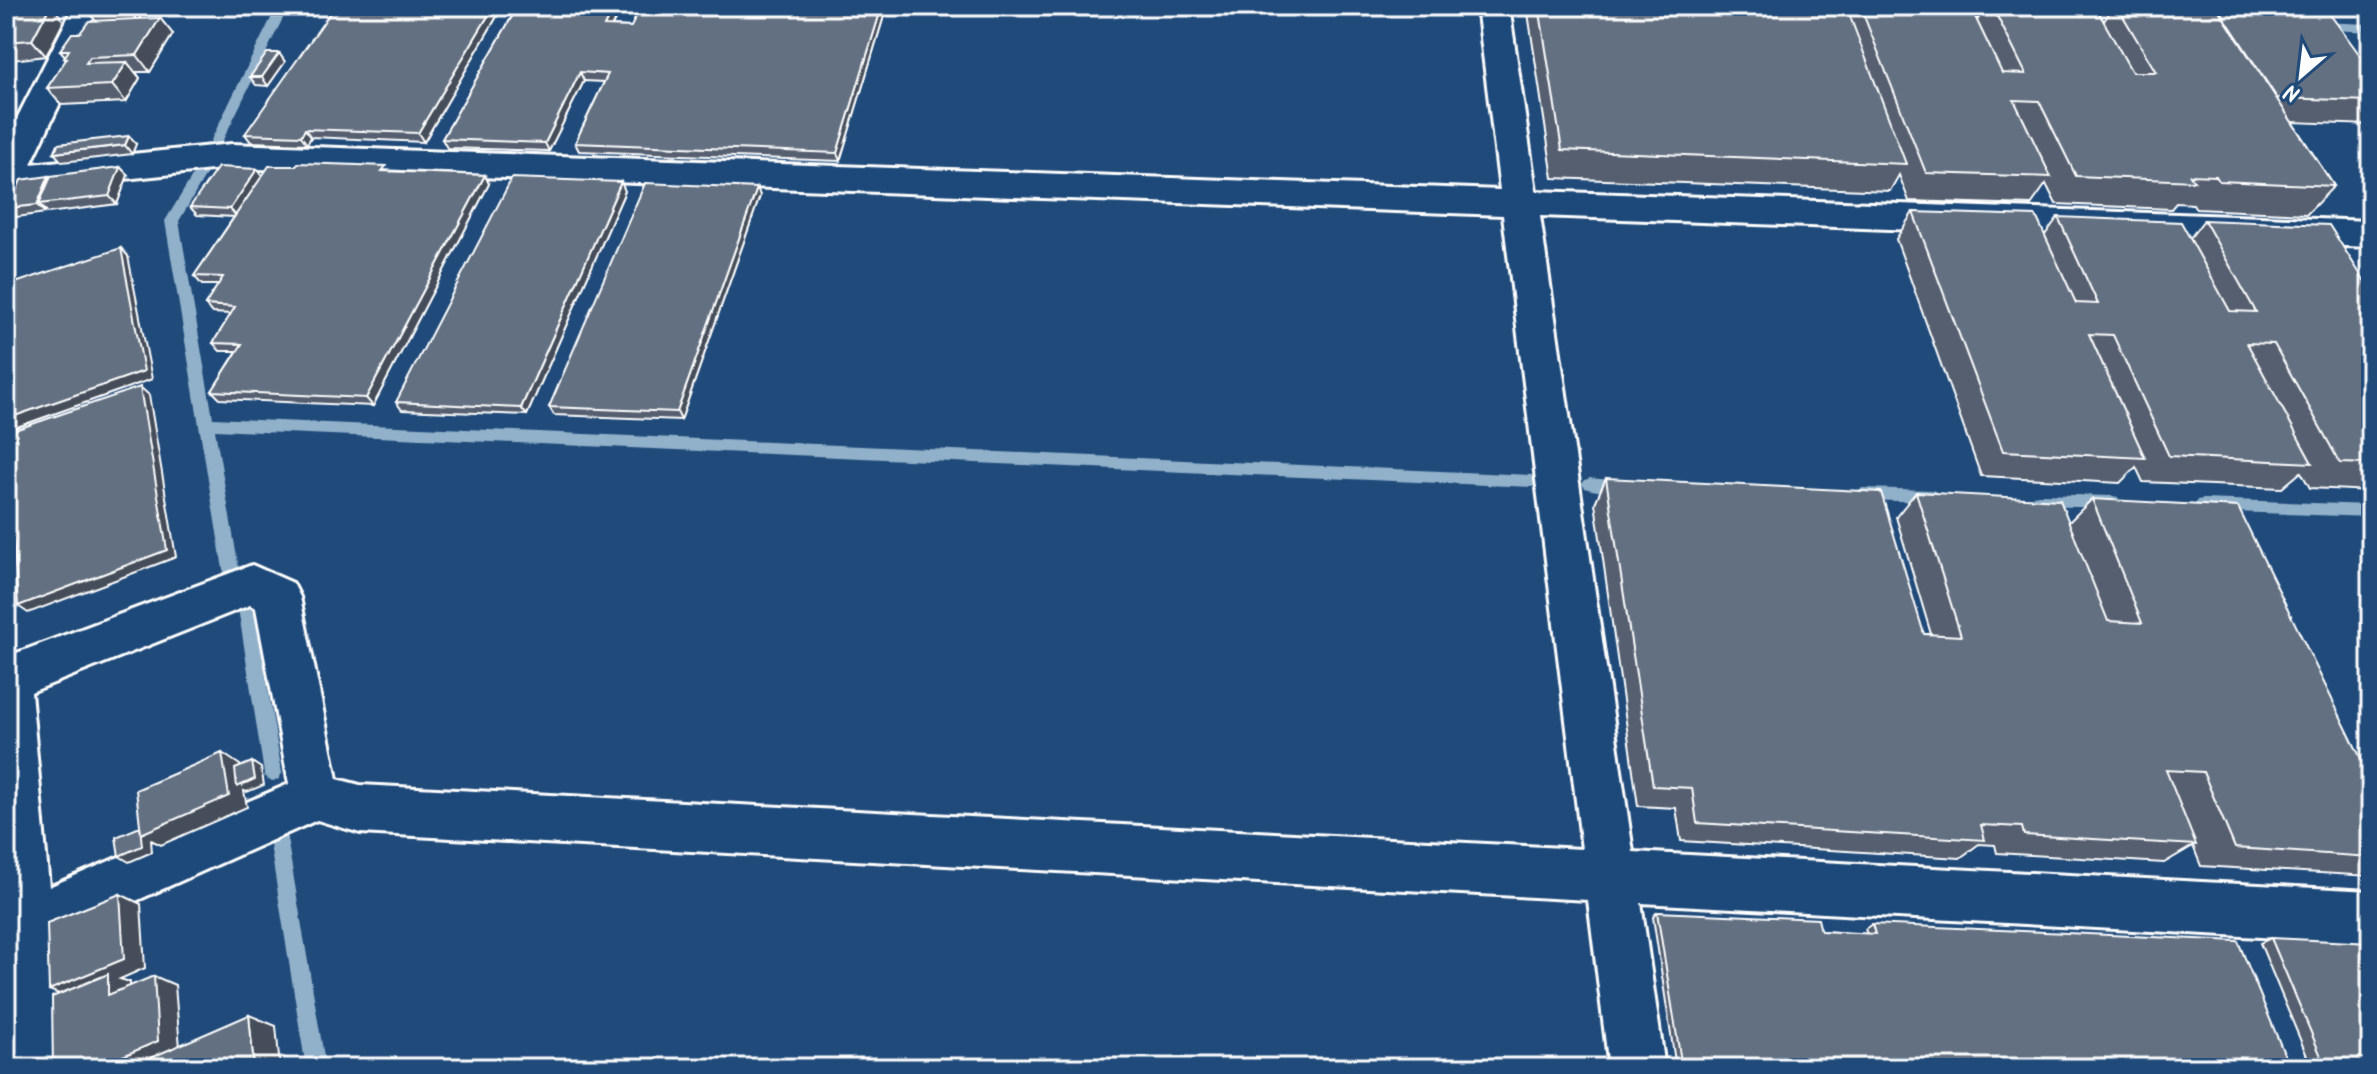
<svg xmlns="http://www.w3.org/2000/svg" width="2377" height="1074" font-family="Kalam,sans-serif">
<rect width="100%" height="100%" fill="#1f4a7a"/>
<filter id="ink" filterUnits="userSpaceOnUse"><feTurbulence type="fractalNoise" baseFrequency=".0125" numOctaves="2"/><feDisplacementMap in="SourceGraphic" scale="16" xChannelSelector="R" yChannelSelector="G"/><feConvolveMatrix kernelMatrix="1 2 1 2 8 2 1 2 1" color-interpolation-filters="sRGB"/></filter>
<g filter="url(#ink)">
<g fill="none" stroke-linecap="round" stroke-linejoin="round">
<g fill="#91b1ca" fill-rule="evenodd">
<polygon points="277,6 289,6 222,142 216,146 212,145 210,142"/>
<polygon points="2319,22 2371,24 2371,32 2315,29 2313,26"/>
<polygon points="201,169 207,173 179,221 213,418 1532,475 1537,477 1540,481 1537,485 1532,487 215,430 239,569 237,574 231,576 225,574 223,569 165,221 196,170"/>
<path d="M 1590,478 L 1630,482 L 1632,486 L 1630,490 C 1617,494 1597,492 1585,488 L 1582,484 L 1585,480 Z"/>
<polygon points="1863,488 1932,490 1938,492 1940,496 1938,500 1932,502 1863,500 1857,498 1855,494 1857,490"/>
<polygon points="2039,494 2112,496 2118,497 2120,502 2118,507 2112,508 2039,506 2033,505 2031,500 2033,495"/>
<polygon points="2203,499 2371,505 2371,517 2203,511 2197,510 2195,505 2197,500"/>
<polygon points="246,601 252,603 254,608 282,773 279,779 273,781 267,779 264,773 238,608 240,603"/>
<polygon points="277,823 284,826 286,832 326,1068 306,1068 268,832 270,826"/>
</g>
<g stroke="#fff" stroke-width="6">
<path id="minor" d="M 74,6 L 106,6 L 31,164 L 232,144 L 1500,190 L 1477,6 L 1509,6 L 1536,191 L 2371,221 L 2371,247 L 1540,216 L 1633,852 L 2371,891 L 2371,943 L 1641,903 L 1665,1068 L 1609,1068 L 1588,900 L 360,833 L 317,820 L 53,938 L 65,1068 L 9,1068 L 6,657 L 252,565 L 293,583 L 300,597 L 337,779 L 360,785 L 1582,849 L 1503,215 L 232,168 L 6,191 L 6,140 ZM 250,605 L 256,608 L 289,784 L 49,887 L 31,692 Z"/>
</g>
<use href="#minor" fill="#1f4a7a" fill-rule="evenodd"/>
</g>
<g fill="#545f6f" stroke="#fff" stroke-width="2">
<polygon points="6,6 64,21 46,56 11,60 13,61 6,73"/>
<polygon points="86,6 145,6 139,19 173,34 150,72 136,72 140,78 126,102 61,105 47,88 66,61 64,58 65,56 60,50 95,20 85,8"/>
<polygon points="299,6 333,6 331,8 300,7"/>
<polygon points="503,6 424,142 311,137 307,144 251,142 245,134"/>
<polygon points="518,6 622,6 612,26 631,27 887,6 840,161 579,151 575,143 604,82 584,81 549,151 447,148 442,139"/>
<polygon points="1530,6 1846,6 1849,14 1852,6 1970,6 1977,21 1985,6 2095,6 2104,21 2114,6 2242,6 2371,70 2371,125 2292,122 2334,186 2307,214 2196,209 2193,204 2176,203 2171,209 2056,204 2046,184 2031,205 1909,201 1899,175 1890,191 1553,178 1528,13"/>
<polygon points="279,53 285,62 268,86 256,85 250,77"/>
<polygon points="136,144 132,154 62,162 54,153"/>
<polygon points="296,166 485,175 489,184 373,406 220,399 212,391 237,351 220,351 213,343 231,314 212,313 205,305 218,285 202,285 194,276 234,217 197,215 190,207 257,169 262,176"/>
<polygon points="120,167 128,175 117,204 48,213 46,211 45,213 17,217 8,208 49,176 51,177"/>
<polygon points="757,188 760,196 681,420 554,415 549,407"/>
<polygon points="625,191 527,415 402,410 396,402"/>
<polygon points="1913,212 2045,235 2058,217 2190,238 2204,220 2371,291 2371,491 2310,488 2301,472 2282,488 2143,482 2136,467 2120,483 1981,476 1896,239"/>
<polygon points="1606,478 1924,634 1931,634 1896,517 1916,492 2069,522 2092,499 2371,779 2371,876 2201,866 2193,846 2164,863 1997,853 1995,845 1979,844 1960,858 1681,841 1676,808 1638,806 1595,503"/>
<polygon points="1657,912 1821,931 1867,934 1865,929 1872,924 2290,1068 1676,1068 1653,917"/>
<polygon points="2271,938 2371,1068 2312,1068 2260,943"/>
</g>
<g fill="#454e5a" stroke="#fff" stroke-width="2">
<polygon points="50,6 52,6 64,21 46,56 32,40"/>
<polygon points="126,6 145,6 138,21"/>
<polygon points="494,6 503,6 424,142 418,133"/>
<polygon points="614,6 622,6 607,35 604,26"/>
<polygon points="882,6 887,6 840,161 837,153"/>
<polygon points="160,18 173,34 150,72 137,55"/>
<polygon points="279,53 285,62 268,86 262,77"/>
<polygon points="6,54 13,61 6,73"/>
<polygon points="127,62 140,78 126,102 112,85"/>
<polygon points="580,72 584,81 549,151 545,143"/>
<polygon points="305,129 311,137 307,144 301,136"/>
<polygon points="129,136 136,144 132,154 125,145"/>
<polygon points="120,167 128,175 117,204 109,196"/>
<polygon points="257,169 264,177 237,217 230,209"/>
<polygon points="485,175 489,184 373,406 366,398"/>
<polygon points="49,176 57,184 39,204 46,211 45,213 37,205"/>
<polygon points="621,182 625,191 527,415 521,408"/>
<polygon points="757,188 760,196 681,420 677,412"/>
<polygon points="121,248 128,256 152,379 14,428 6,419"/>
<polygon points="140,387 149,395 176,557 28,613 18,606"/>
<polygon points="222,753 240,765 243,784 252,762 261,768 264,785 247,792 244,791 247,807 161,845 151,840 152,852 129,862 119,856 140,827"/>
<polygon points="120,894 141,904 145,968 120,979 130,982 130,1003 72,999 49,990"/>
<polygon points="154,976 175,985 180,1048 134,1068 95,1068"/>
<polygon points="249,1015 276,1026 280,1068 254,1068"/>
</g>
<g fill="#626f81" stroke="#fff" stroke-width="2">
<polygon points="6,6 50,6 32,40 6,42"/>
<polygon points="335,6 494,6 418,133 305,129 301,136 245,134"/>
<polygon points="518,6 614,6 604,26 631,27 641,6 882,6 837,153 575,143 608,74 580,72 545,143 442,139"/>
<polygon points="1539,6 1846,6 1906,164 1562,150"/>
<polygon points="1860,6 1970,6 2002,73 2026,74 1992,6 2095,6 2132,72 2156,72 2117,6 2216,6 2334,186 2219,181 2216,176 2190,175 2194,181 2076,176 2039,101 2014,100 2051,177 1926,173"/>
<polygon points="2217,6 2326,9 2371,70 2371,101 2277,98"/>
<polygon points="160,18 137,55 90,57 86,63 127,62 112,85 47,88 67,58 64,58 69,50 60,50 72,33 80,33 89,21"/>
<polygon points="267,53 279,53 262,77 250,77"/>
<polygon points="129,136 125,145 54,153 58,144"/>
<polygon points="298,163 386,166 382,171 485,175 366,398 212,391 242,344 213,343 235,307 205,305 223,277 194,276 269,166 296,166"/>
<polygon points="120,167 109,196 39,204 51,176"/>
<polygon points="218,167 257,169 230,209 190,207"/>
<polygon points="49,176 37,205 8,208 21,180"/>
<polygon points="512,178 621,182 521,408 396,402"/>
<polygon points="645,183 757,188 677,412 549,407"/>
<polygon points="1913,212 2036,216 2076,303 2098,304 2058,217 2181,222 2230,311 2256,312 2204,220 2329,225 2371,291 2371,464 2340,463 2274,344 2247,343 2312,463 2169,456 2113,335 2089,334 2145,458 2003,451"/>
<polygon points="121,248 144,371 6,419 6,286"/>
<polygon points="140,387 167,550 18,606 6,433"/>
<polygon points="1606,478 1881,492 1924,634 1961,636 1916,492 2060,500 2108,621 2142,623 2092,499 2238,507 2371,779 2371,857 2235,848 2203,772 2166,770 2196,845 2024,835 2022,827 1981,825 1985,840 1697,823 1692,788 1653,786"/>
<polygon points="222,753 229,796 141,834 136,790"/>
<polygon points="252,762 255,779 237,787 235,769"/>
<polygon points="140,827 142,846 119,856 116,837"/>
<polygon points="120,894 124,959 49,990 47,923"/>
<polygon points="1657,912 1818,919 1821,931 1875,934 1872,924 2238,941 2290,1068 1682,1068"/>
<polygon points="2271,938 2371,943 2371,1068 2326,1068"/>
<polygon points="108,974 108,995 154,976 158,1041 95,1068 53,1068 52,997"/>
<polygon points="249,1015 254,1068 127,1068"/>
<polygon points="620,1064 676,1068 618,1068"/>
</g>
</g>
<rect width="2377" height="1074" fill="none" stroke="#1f4a7a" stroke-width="32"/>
<rect x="16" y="16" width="2345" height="1042" fill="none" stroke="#fff" stroke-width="3" filter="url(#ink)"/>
<g transform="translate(2301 76) rotate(208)" stroke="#1f4a7a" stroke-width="6" paint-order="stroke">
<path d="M0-6L14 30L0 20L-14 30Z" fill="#ffffff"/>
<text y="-12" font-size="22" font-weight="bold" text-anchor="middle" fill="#ffffff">N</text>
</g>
</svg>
